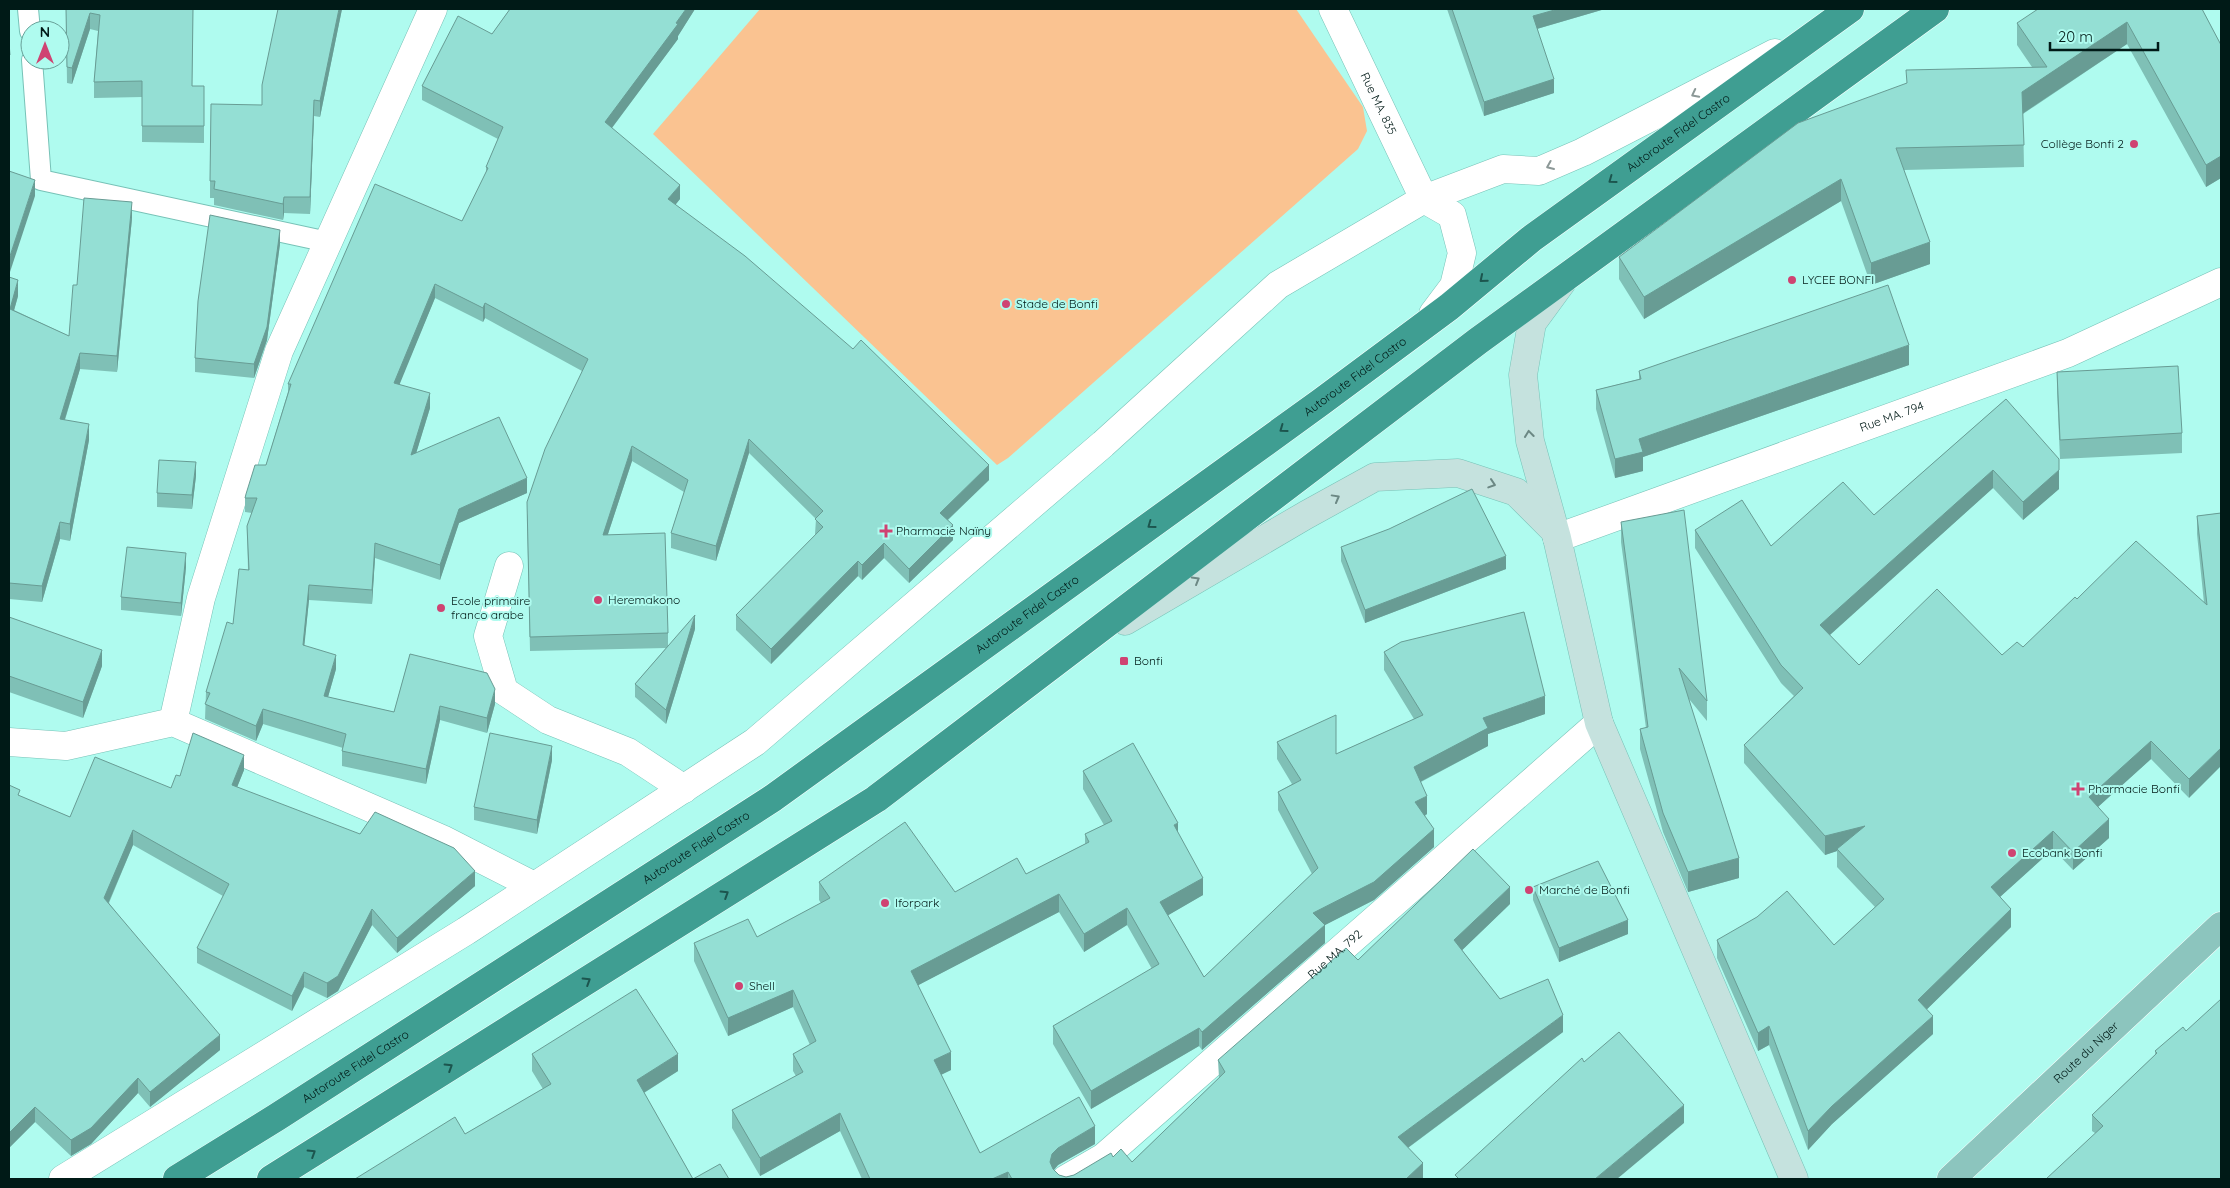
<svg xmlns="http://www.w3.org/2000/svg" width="2230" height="1188" font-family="Quicksand,sans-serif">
<rect width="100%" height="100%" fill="#affbef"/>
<polygon fill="#fac391" points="760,9 1296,9 1363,107 1367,131 1358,149 1008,458 997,465 653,134"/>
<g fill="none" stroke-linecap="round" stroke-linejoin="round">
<g stroke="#77c2b7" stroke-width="22">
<g id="lane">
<polyline points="28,9 30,31"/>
<polyline points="32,60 41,180 328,242"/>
</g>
</g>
<g stroke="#77c2b7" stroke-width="29">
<g id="street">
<path id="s1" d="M 1333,9 L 1424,199"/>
<polyline points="1424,199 1452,215 1462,253 1454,286 1433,314"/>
<path id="s2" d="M 1557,538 L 2068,353 L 2221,282"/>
<polyline points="509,566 488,636 504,691 548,720 628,752 684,789"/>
<polyline points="173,722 201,598 279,351 433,9"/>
<polyline points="9,742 66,746 173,722 442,839 534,886"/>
<polyline points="63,1179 466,931 755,742 1103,444 1278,285 1424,199 1503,169 1539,171 1583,152 1775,53"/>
<path id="s3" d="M 1066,1179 L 1104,1157 L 1599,723"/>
</g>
</g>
<g stroke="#77c2b7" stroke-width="29">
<g id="secondary">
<polyline points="1562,282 1532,323 1523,375 1530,441 1557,538 1599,723 1794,1179"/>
<polyline points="1125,621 1306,515 1375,477 1458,473 1516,492 1553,529"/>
</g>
</g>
<g stroke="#fff" stroke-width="29">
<g id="primary">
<path id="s4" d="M 1951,1179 L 2221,926"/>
</g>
</g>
<g stroke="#fff" stroke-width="29">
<g id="highway">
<path id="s5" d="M 177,1179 L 277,1117 L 773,798 L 1321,402 L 1449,307 L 1531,239 L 1850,9"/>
<polyline points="271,1179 876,799 1478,341 1935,9"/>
</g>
</g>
<use href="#lane" stroke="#fff" stroke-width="20"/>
<use href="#street" stroke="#fff" stroke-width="28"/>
<use href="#secondary" stroke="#c5e2de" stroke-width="28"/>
<use href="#primary" stroke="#8cc5be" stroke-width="28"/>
<use href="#highway" stroke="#3f9e92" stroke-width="28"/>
</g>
<g fill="#7fc0b6">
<polygon points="66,9 193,9 192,86 204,86 204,143 142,142 142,97 94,98 94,82 98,31 90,29 72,84 67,83"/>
<polygon points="342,9 320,117 314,116 310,214 284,213 283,220 214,205 214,198 210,198 210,181 262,105"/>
<polygon points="510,9 695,9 678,36 678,39 612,128 680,199 675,205 989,480 948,520 953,540 909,583 884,558 862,580 858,576 771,664 736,630 736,615 816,535 815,534 816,519 749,453 716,561 671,548 671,533 684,492 632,461 608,534 668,633 668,646 695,629 666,724 635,697 635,684 666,648 530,651 527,516 582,371 485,318 483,322 435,298 399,384 430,408 416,453 527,493 459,523 440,580 375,558 372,604 309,600 304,645 336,669 328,697 394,712 410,654 495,704 487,733 440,720 426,784 342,766 342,751 343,748 263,724 256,741 205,719 206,692 233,624 248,570 247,526 252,513 245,512 245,498 266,465 288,392 288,384 462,221 486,173 486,167 498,139 422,100 422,86 492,34"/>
<polygon points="1447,9 1605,9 1537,29 1554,93 1484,116"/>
<polygon points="2202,9 2221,45 2221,178 2206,187 2127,44 2023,114 2024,167 1904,170 1930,264 1871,285 1841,201 1644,319 1619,279 1619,257 2032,67 2017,45 2017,23"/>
<polygon points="9,43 10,55 10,72 9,72"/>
<polygon points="132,218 117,372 80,369 65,420 89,440 70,541 60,539 42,602 9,599 9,277 18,296 14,310 69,336 77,285"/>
<polygon points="280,244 267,340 254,378 195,372 195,358"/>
<polygon points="1909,365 1643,457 1643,471 1615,478 1596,409 1596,390 1639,379 1639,371"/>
<polygon points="2057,372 2182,433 2182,453 2060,459 2057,391"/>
<polygon points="2006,399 2059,489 2023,520 1993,488 1829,635 1859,665 2002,655 2023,647 2077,599 2204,603 2197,534 2197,516 2221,513 2189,798 2151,759 2098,807 2109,838 2073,870 2053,849 2000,897 2011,927 1926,1010 1933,1034 1832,1124 1808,1150 1769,1045 1758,1051 1717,958 1717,940 1834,945 1875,907 1837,867 1837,851 1825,855 1744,763 1744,745 1794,696 1781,683 1695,548 1695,530 1771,546 1874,515"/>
<polygon points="196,476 192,509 157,507 157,493"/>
<polygon points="1621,522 1707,701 1707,721 1689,699 1739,878 1688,892 1663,832 1640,749 1640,729 1646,728 1621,542"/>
<polygon points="1341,547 1506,569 1365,623 1341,561"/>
<polygon points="186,567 181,616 121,610 121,597"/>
<polygon points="9,617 102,666 83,718 9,692"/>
<polygon points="1384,652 1545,714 1488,734 1488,746 1421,782 1427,814 1425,816 1434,847 1374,900 1325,925 1325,943 1202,1050 1199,1046 1091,1109 1053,1044 1053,1026 1152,969 1127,925 1084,952 1059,912 918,985 951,1070 941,1075 980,1153 1095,1144 1058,1165 1054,1170 1059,1175 1066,1177 1074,1175 1113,1157 1132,1162 1219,1078 1218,1060 1358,960 1510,904 1462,950 1500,999 1563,1032 1408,1148 1423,1179 862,1179 840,1131 760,1176 732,1128 732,1110 796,1076 793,1071 793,1054 810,1045 793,1007 728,1036 694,961 694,943 757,937 821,903 819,900 819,882 955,892 1026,874 1085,844 1085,834 1104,825 1083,789 1083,771 1178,833 1203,895 1168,915 1204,977 1312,874 1278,810 1278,792 1292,784 1277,759 1277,742 1336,754 1414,719 1384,670"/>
<polygon points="552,760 537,834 474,820 474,807"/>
<polygon points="244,770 237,787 475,886 397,953 372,925 338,991 327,998 304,987 292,1011 197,963 197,948 223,896 133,845 109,903 220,1050 150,1107 138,1093 91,1144 71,1156 35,1122 9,1148 9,785 20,796 70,817 171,788 180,776"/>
<polygon points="1533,887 1628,934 1559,962 1533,900"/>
<polygon points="2186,1031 2221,1179 2095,1133 2092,1131 2092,1115 2155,1055 2155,1051"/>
<polygon points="532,1054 678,1071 644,1093 693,1179 355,1179 465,1134 543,1089 532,1071"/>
</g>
<g fill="#689c94">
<polygon points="339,9 342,9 320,117 320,101"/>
<polygon points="686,9 695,9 678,36 678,39 605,137 605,122 676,23"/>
<polygon points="1558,9 1605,9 1533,30 1533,16"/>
<polygon points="90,13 90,29 72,84 72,68"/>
<polygon points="2127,22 2127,44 2022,114 2022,92"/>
<polygon points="1554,79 1554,93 1484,116 1484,102"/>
<polygon points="314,100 314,116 310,214 310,197"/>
<polygon points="2221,156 2221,178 2206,187 2206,165"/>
<polygon points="1841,179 1841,201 1644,319 1644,297"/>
<polygon points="35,180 35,196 9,275 9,259"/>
<polygon points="680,185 680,199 668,214 668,199"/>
<polygon points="284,197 284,213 283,220 283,204"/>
<polygon points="132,202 132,218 117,372 117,356"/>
<polygon points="280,230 280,244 267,340 254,378 254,364"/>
<polygon points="1930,242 1930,264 1871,285 1871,263"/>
<polygon points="18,280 18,296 10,325 10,309"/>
<polygon points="435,284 435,298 394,398 394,383"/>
<polygon points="485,303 485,318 483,322 483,308"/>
<polygon points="1909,345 1909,365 1643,457 1643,471 1615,478 1615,459 1639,439"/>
<polygon points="80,353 80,369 60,435 60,419"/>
<polygon points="430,393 430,408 411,470 411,455"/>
<polygon points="89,424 89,440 70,541 70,524"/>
<polygon points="749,439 749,453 716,561 716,546"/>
<polygon points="632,446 632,461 603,549 603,535"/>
<polygon points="196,462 196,476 192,509 192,495"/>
<polygon points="989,465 989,480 940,527 940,513"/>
<polygon points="1993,470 1993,488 1820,644 1820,625"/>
<polygon points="2059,470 2059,489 2023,520 2023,502"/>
<polygon points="527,478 527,493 459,523 440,580 440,565 459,509"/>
<polygon points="60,522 60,539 42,602 42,586"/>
<polygon points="953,525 953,540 909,583 909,569"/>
<polygon points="375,543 375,558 372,604 372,590"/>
<polygon points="884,543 884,558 862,580 862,565"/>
<polygon points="186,553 186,567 181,616 181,603"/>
<polygon points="1506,556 1506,569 1365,623 1365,610"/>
<polygon points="858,561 858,576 771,664 771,649"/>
<polygon points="309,585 309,600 303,659 303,645"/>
<polygon points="695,615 695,629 666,724 666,710"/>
<polygon points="102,650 102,666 83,718 83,702"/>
<polygon points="336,655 336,669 324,711 324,696"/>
<polygon points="495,689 495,704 487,733 487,718"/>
<polygon points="1545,696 1545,714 1488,734 1488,746 1414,785 1414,767 1483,718"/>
<polygon points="440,706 440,720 426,784 426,769"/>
<polygon points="263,709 263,724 256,741 256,726"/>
<polygon points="2151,741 2151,759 2089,815 2089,797"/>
<polygon points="552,746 552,760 537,834 537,820"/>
<polygon points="2221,748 2221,766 2189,798 2189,779"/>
<polygon points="244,755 244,770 232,800 232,785"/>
<polygon points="1427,796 1427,814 1415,820 1415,802"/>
<polygon points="2109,819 2109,838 2073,870 2073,852"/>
<polygon points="1178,823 1178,841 1174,825"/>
<polygon points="1865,826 1837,849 1837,851 1825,855 1825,836"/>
<polygon points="1434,829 1434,847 1374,900 1325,925 1325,943 1202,1050 1202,1032 1313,913"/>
<polygon points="133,830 133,845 104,913 104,898"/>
<polygon points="2053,831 2053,849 1991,905 1991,887"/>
<polygon points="1739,858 1739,878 1688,892 1688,872"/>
<polygon points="475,871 475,886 397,953 397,938"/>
<polygon points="1203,878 1203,895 1160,920 1160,902"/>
<polygon points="1510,887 1510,904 1454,958 1454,940"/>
<polygon points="1059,894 1059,912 911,989 911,971"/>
<polygon points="1127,908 1127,925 1084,952 1084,934"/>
<polygon points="372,909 372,925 338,991 327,998 327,983"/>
<polygon points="2011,909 2011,927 1918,1018 1918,1000"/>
<polygon points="1628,920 1628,934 1559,962 1559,948"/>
<polygon points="304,972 304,987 292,1011 292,996"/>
<polygon points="793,990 793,1007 728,1036 728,1018"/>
<polygon points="1563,1015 1563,1032 1398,1155 1398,1137"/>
<polygon points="1933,1016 1933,1034 1832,1124 1808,1150 1808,1131 1832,1106"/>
<polygon points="1769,1026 1769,1045 1758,1051 1758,1033"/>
<polygon points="1199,1028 1199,1046 1091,1109 1091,1091"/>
<polygon points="220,1035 220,1050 150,1107 150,1092"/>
<polygon points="951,1052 951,1070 934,1078 934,1060"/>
<polygon points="678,1054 678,1071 637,1097 637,1080"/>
<polygon points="138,1078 138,1093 91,1144 71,1156 71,1140"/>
<polygon points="1684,1105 1684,1123 1617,1179 1595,1179"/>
<polygon points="35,1107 35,1122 9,1148 9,1133"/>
<polygon points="840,1113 840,1131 760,1176 760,1158"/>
<polygon points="1095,1126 1095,1144 1058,1165 1052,1172 1050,1162 1052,1154 1058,1148"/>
<polygon points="1423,1163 1423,1179 1406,1179"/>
<polygon points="1008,1172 1008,1179 992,1179"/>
</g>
<g fill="#94dfd4" stroke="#689c94">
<polygon points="66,9 193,9 192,86 204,86 204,126 142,126 142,81 94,82 100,15 90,13 72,68 67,67"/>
<polygon points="278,9 339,9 320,101 314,100 310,197 284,197 283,204 214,189 215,181 210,181 211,104 262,105 262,85"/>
<polygon points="510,9 686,9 676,23 678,24 605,122 680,185 668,199 745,256 853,349 861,340 989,465 940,513 953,525 909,569 884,543 862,565 858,561 771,649 736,615 823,527 815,519 823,511 749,439 716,546 671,533 688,480 632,446 603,535 665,533 668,633 530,637 527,502 545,449 588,359 485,303 483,308 435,284 394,383 430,393 411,455 499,417 527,478 459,509 440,565 375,543 372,590 309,585 303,645 336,655 324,696 394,712 410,654 487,673 495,689 487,718 440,706 426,769 342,751 346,734 263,709 256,726 205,704 210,693 206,692 227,622 233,624 239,569 249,570 247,526 257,498 245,498 246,494 255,465 266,465 291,384 288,384 375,184 462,221 488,168 486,167 503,127 422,86 458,16 492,34"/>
<polygon points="1452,9 1558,9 1533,16 1554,79 1484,102"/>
<polygon points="2038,9 2202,9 2221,45 2221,156 2206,165 2127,22 2022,92 2024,145 1896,148 1930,242 1871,263 1841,179 1644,297 1619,257 1798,123 1907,83 1906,70 2047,67 2017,23"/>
<polygon points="9,43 10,55 9,56"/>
<polygon points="9,171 35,180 9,259"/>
<polygon points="84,198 132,202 117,356 80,353 60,419 89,424 70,524 60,522 42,586 9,583 9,277 18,280 10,309 69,336 73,285 77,285"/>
<polygon points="210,215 280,230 267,327 254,364 195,358 198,301"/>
<polygon points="1888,285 1909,345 1639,439 1643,452 1615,459 1596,390 1641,379 1639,371"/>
<polygon points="2178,366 2182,433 2060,440 2057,372"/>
<polygon points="2006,399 2059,459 2059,470 2023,502 1993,470 1820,625 1859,665 1937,589 2002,655 2017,642 2023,647 2075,597 2077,599 2136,541 2207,605 2197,516 2221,513 2221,748 2189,779 2151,741 2089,797 2109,819 2073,852 2053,831 1991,887 2011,909 1918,1000 1933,1016 1832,1106 1808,1131 1769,1026 1758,1033 1717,940 1757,917 1787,891 1834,945 1884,899 1837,849 1865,826 1825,836 1744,745 1803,688 1781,665 1695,530 1742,500 1771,546 1843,482 1874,515"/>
<polygon points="159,460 196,462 192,495 157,493"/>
<polygon points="1472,489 1506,556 1365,610 1341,547 1389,529"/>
<polygon points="1684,510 1707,701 1679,668 1739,858 1688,872 1663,813 1640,729 1648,727 1621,522"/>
<polygon points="127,547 186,553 181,603 121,597"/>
<polygon points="1524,612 1545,696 1483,718 1488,728 1414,767 1427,796 1415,802 1434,829 1374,882 1313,913 1325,925 1202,1032 1199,1028 1091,1091 1053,1026 1159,964 1127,908 1084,934 1059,894 911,971 951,1052 934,1060 980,1153 1079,1097 1095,1126 1058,1148 1052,1154 1050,1162 1053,1169 1059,1175 1066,1177 1074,1175 1111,1153 1113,1157 1121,1149 1132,1162 1225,1072 1218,1060 1346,948 1358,960 1473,849 1510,887 1454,940 1500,999 1548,979 1563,1015 1398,1137 1423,1163 1406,1179 1012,1179 1008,1172 992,1179 870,1179 840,1113 760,1158 732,1110 803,1072 793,1054 816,1041 793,990 728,1018 694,943 748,919 757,937 830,898 819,882 905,822 955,892 1017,858 1026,874 1089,842 1085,834 1112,821 1083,771 1133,743 1178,823 1174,825 1203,878 1160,902 1204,977 1318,868 1278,792 1301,780 1277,742 1336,715 1336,754 1423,715 1384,652 1401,642"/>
<polygon points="695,615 666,710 635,684"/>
<polygon points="9,617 102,650 83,702 9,676"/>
<polygon points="193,733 244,755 232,785 360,834 375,812 454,848 475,871 397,938 372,909 338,976 327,983 304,972 292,996 197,948 229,884 133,830 104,898 220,1035 150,1092 138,1078 91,1128 71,1140 35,1107 9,1133 9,785 20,790 18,795 70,817 95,757 171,788 176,775 180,776"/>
<polygon points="490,733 552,746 537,820 474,807"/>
<polygon points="1598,861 1628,920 1559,948 1533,887"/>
<polygon points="636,989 678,1054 637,1080 693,1179 720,1164 729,1179 355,1179 455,1117 465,1134 551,1084 532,1054"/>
<polygon points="2221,999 2221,1179 2046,1179 2103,1126 2092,1115 2157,1053 2155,1051 2183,1027 2186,1031"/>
<polygon points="1619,1032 1684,1105 1595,1179 1459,1179 1455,1175 1582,1058 1584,1062"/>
</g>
<defs><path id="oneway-chevron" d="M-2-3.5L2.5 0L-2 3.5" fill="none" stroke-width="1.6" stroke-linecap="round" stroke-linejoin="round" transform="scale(1.25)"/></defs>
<g stroke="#8c9897">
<use href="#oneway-chevron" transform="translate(1695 94) rotate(153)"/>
<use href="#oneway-chevron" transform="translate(1550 166) rotate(157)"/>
</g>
<g stroke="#1c554e">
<use href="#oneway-chevron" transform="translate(1612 180) rotate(144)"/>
<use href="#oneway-chevron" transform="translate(1483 279) rotate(140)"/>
<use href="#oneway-chevron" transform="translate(1283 429) rotate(144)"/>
<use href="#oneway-chevron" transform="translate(1151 525) rotate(144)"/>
<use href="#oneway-chevron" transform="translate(725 894) rotate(-32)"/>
<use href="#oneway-chevron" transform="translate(587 981) rotate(-32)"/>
<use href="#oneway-chevron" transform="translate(449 1067) rotate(-32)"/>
<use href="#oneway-chevron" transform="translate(312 1153) rotate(-32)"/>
</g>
<g stroke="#6c8884">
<use href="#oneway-chevron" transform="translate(1529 434) rotate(-97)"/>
<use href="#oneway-chevron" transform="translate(1492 484) rotate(18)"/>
<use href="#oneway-chevron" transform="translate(1336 498) rotate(-29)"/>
<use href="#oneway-chevron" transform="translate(1196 580) rotate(-30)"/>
</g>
<g fill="#cf4372" stroke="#affbef" stroke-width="2">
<circle cx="2134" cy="144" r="5"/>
<circle cx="1792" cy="280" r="5"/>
<circle cx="1006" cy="304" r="5"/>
<path d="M883.5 523.5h5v5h5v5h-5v5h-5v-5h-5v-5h5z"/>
<circle cx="598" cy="600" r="5"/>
<circle cx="441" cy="608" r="5"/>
<rect x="1119" y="656" width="10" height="10" rx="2.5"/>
<path d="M2075.5 781.5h5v5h5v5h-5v5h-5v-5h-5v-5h5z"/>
<circle cx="2012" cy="853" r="5"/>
<circle cx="1529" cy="890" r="5"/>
<circle cx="885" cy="903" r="5"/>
<circle cx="739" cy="986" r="5"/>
</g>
<g text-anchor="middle" stroke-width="4" stroke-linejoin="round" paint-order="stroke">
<g font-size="12" fill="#001a17" stroke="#affbef">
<text dy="4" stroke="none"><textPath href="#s1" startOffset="105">Rue MA. 835</textPath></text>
<text dy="4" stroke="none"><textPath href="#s5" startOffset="1831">Autoroute Fidel Castro</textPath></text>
<text dy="4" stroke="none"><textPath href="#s5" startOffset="1426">Autoroute Fidel Castro</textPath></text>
<text dy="4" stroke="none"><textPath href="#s2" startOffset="356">Rue MA. 794</textPath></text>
<text dy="4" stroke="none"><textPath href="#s5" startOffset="1021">Autoroute Fidel Castro</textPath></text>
<text dy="4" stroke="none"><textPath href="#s5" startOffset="616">Autoroute Fidel Castro</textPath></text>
<text dy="4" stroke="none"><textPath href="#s3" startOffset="351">Rue MA. 792</textPath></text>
<text dy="4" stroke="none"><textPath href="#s4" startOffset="185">Route du Niger</textPath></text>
<text dy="4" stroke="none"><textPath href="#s5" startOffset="211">Autoroute Fidel Castro</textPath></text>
</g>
<g font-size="12" fill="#001a17" stroke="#affbef" text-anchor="start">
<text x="2124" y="148" text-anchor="end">Collège Bonfi 2</text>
<text x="1802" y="284">LYCEE BONFI</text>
<text x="1016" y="308">Stade de Bonfi</text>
<text x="896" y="535">Pharmacie Naïny</text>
<text x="608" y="604">Heremakono</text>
<text x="451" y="605">Ecole primaire<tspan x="451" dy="14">franco arabe</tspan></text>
<text x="1134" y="665">Bonfi</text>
<text x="2088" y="793">Pharmacie Bonfi</text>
<text x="2022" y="857">Ecobank Bonfi</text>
<text x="1539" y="894">Marché de Bonfi</text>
<text x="895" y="907">Iforpark</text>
<text x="749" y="990">Shell</text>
</g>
</g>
<rect width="2230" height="1188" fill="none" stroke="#001a17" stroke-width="20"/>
<g transform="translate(45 45)"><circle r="24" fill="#affbef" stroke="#69a199"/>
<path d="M0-4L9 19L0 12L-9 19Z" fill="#cf4372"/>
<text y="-8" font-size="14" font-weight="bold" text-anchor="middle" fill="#001a17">N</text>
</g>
<path d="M2050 42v8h108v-8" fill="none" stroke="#001a17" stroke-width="2.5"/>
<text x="2058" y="42" font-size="15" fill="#001a17" stroke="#affbef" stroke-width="4" paint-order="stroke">20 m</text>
</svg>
